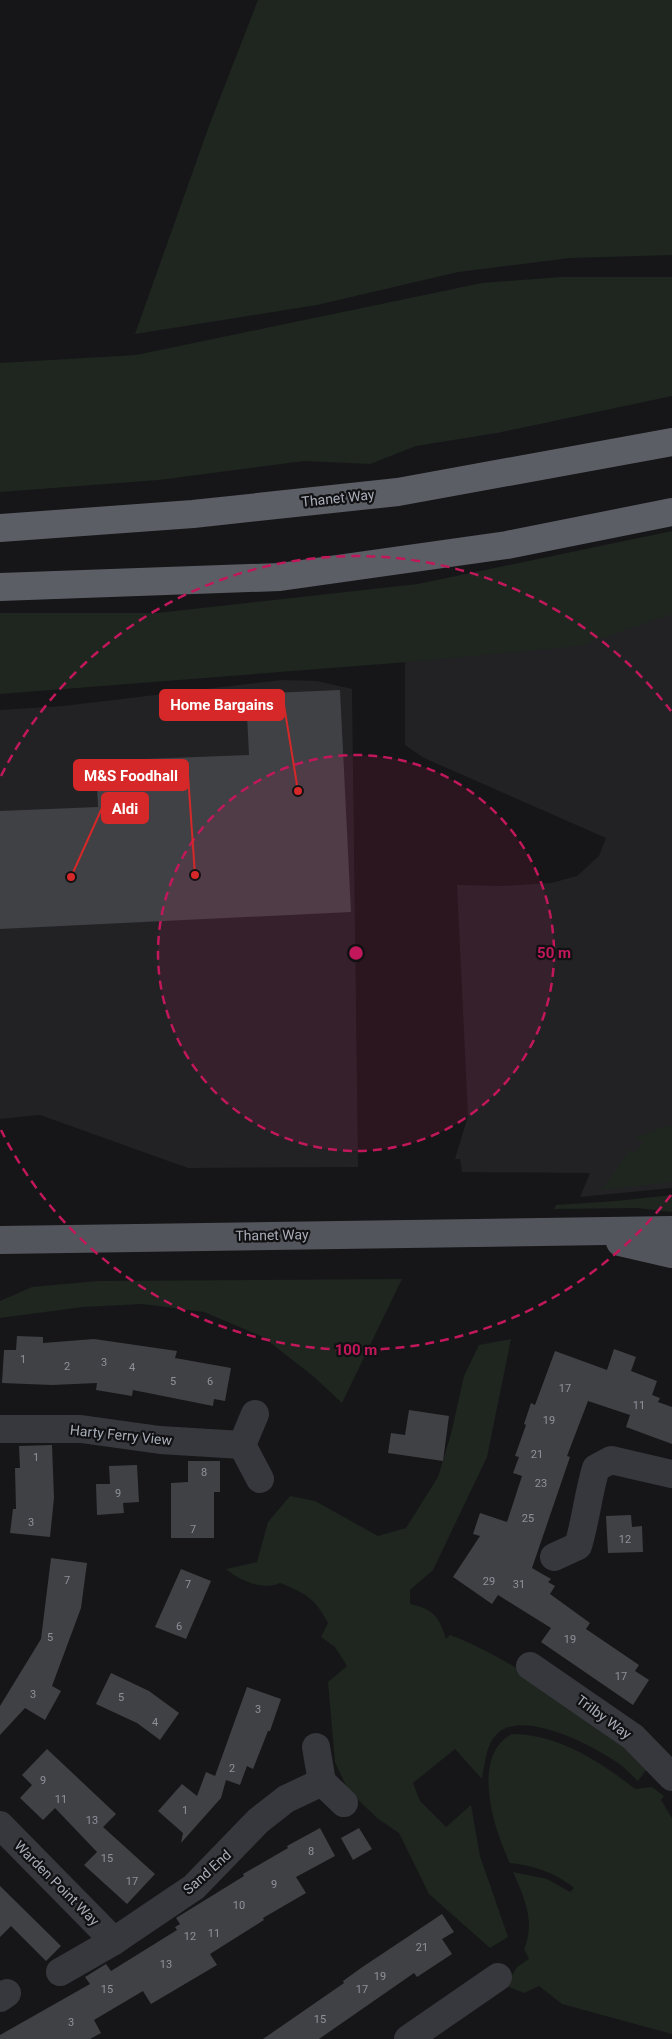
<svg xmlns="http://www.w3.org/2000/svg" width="672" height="2039" font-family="Roboto,sans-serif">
<rect width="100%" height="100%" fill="#161618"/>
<g fill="#222225">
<polygon points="672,612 672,1188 580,1197 590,1173 462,1172 460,1159 455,1159 468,1116 457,885 503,886 551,883 577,876 599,856 606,838 424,758 405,745 405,660"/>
<polygon points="282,680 317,681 352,689 358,1167 188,1168 40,1115 0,1119 0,710 63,706"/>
</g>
<g fill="#1e261f">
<polygon points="258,0 672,0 672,255 570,258 458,272 317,305 135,334 209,126"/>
<polygon points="561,277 672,277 672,396 497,433 416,446 370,464 304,461 159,480 0,492 0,363 136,355 482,283"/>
<polygon points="672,531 672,614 579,646 408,662 0,694 0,613 157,613 418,584"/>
<polygon points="669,1125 672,1127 672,1182 602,1190 629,1150 636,1153 643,1143 636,1137"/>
<polygon points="672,1195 672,1212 637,1208 554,1209 556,1205 616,1201"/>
<polygon points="402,1279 342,1403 313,1376 263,1337 204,1312 142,1304 83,1307 0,1318 0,1301 32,1287 98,1281"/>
<path d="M 511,1339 L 487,1457 L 433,1570 L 410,1590 L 410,1604 C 433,1609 439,1616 446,1639 L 450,1635 C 518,1660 591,1720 652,1762 L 638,1781 C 631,1775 625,1768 618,1763 C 594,1746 524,1709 498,1733 C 486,1743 485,1764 482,1779 L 455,1749 L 413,1783 L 420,1801 L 446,1827 L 471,1805 L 480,1856 L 508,1937 L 490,1948 L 429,1894 L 399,1833 L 377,1818 L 348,1790 L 335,1762 L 328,1682 L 347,1666 L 335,1647 L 321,1637 L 328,1623 C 315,1598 305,1593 280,1583 C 263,1591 240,1581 226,1569 L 257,1562 L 268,1522 L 290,1496 L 315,1501 L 378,1536 L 406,1528 L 438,1477 L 451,1434 L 464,1376 L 479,1345 Z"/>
<path d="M 512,1734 C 558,1734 601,1762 635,1789 L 652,1787 L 664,1796 L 661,1800 L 672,1818 L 672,2034 L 562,2004 L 539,1986 L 524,1993 L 506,1986 L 517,1967 L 529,1959 L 524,1949 C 536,1922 524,1897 513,1872 L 547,1879 L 570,1892 L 574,1888 C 554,1872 535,1866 510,1863 C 494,1830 470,1756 512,1734 Z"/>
</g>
<g fill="#404145">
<polygon points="340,690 351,912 0,929 0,811 98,807 97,784 145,782 144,759 249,755 246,694"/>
<polygon points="17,1336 43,1337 43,1343 94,1339 177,1351 175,1358 231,1368 225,1401 214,1399 213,1406 133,1390 132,1396 96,1390 97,1383 52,1385 2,1383 4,1350 16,1350"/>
<polygon points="614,1349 636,1357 631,1371 657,1381 652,1395 660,1398 658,1402 672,1407 672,1444 626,1427 630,1415 588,1401 567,1456 570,1457 532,1568 551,1579 548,1582 555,1586 550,1594 590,1623 586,1629 639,1665 635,1671 649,1680 633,1705 541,1642 551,1628 498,1595 492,1604 453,1577 480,1536 473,1534 480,1513 507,1522 522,1476 513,1473 519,1457 515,1456 526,1425 524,1424 531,1403 535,1405 555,1351 607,1370"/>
<polygon points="409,1410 449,1416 443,1461 388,1453 391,1433 405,1435"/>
<polygon points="52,1445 54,1498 50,1537 10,1533 13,1509 16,1509 15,1468 20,1468 19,1446"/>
<polygon points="188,1461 220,1461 220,1492 214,1492 214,1538 171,1538 171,1483 188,1482"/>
<polygon points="137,1465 139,1502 123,1503 124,1513 97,1515 96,1484 110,1484 109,1466"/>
<polygon points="631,1515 632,1527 642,1526 643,1552 608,1553 606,1516"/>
<polygon points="51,1558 87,1563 81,1608 52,1686 61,1691 45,1720 25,1708 0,1735 0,1706 41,1639"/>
<polygon points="181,1569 211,1581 186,1639 155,1627"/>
<polygon points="111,1673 149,1691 179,1713 160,1740 137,1723 96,1704"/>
<polygon points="247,1687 281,1699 270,1731 268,1731 253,1769 247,1766 240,1785 226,1780 221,1798 181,1843 183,1833 158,1811 182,1784 197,1796 206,1772 215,1776"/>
<polygon points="47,1749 116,1814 103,1827 155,1874 127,1904 84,1865 97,1852 55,1808 43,1820 20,1798 32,1785 22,1775"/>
<polygon points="320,1828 335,1856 296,1877 306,1893 263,1918 264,1920 210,1954 217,1965 151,2004 143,1991 94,2020 101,2033 90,2039 0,2039 0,2035 90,1984 85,1977 106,1964 111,1971 177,1930 175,1927 180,1924 176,1918 244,1876 243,1874 288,1848 287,1846"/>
<polygon points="359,1828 372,1849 353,1860 341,1838"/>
<polygon points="0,1886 61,1946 46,1961 11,1926 0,1937"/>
<polygon points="442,1914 454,1932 442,1939 452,1954 417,1977 414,1973 319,2039 263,2039 344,1983 343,1981 361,1968"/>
</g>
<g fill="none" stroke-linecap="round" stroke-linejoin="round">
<g stroke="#37383d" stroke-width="28">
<polyline points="255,1414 242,1445 260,1479"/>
<polyline points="0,1429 81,1429 160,1440 242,1445"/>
<path d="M 554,1557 L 578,1546 C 586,1520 588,1494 596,1468 L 611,1460 L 672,1474"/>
<polyline points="530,1666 633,1737 672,1777"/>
<polyline points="316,1747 322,1782 344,1803"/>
<polyline points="0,1825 114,1941"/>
<polyline points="60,1972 114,1941 194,1887 258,1821 286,1799 322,1782"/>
<polyline points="0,1998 7,1993"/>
<polyline points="408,2039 498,1977"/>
</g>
<g stroke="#53555c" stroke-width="28">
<polyline points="0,1240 672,1230"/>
<polyline points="620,1242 672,1254"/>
</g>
<g stroke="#5b5e65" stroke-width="28">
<polyline points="0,528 193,514 398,492 672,442"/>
<polyline points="0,587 280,577 507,545 672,512"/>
</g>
</g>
<circle cx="356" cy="953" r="198" fill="#c2185b" fill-opacity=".12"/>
<g fill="none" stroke="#c2185b" stroke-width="2.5" stroke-dasharray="9 6">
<circle cx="356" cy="953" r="198"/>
<path d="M671 1195A397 397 0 0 1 1 1130M1 776A397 397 0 0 1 671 711"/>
</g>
<g text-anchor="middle" stroke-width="4.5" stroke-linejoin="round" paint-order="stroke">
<g font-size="11" fill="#8e929b">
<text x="23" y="1363">1</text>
<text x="104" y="1366">3</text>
<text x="67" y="1370">2</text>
<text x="132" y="1371">4</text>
<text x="173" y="1385">5</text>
<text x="210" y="1385">6</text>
<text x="565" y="1392">17</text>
<text x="639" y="1409">11</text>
<text x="549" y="1424">19</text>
<text x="537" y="1458">21</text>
<text x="36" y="1461">1</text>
<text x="204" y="1476">8</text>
<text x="541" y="1487">23</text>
<text x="118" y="1497">9</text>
<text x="528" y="1522">25</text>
<text x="31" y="1526">3</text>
<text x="193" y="1533">7</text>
<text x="625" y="1543">12</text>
<text x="67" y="1584">7</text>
<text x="489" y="1585">29</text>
<text x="188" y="1588">7</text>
<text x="519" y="1588">31</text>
<text x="179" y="1630">6</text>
<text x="50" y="1641">5</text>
<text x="570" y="1643">19</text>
<text x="621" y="1680">17</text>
<text x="33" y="1698">3</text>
<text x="121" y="1701">5</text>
<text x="258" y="1713">3</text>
<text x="155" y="1726">4</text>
<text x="232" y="1772">2</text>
<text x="43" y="1784">9</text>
<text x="61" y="1803">11</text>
<text x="185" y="1814">1</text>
<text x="92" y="1824">13</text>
<text x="311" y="1855">8</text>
<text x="107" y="1862">15</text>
<text x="132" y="1885">17</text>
<text x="274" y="1888">9</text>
<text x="239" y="1909">10</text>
<text x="214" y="1937">11</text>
<text x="190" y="1940">12</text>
<text x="422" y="1951">21</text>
<text x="166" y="1968">13</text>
<text x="380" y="1980">19</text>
<text x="107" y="1993">15</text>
<text x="362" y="1993">17</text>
<text x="320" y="2023">15</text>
<text x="71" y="2026">3</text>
</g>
<g font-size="14" fill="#a8adb8" stroke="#111113">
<text transform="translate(338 498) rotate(-6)" y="5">Thanet Way</text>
<text transform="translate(272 1235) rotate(-1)" y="5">Thanet Way</text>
<text transform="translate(121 1435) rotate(6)" y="5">Harty Ferry View</text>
<text transform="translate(604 1717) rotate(36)" y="5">Trilby Way</text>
<text transform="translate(207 1872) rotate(-42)" y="5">Sand End</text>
<text transform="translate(57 1883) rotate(45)" y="5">Warden Point Way</text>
</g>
</g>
<circle cx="356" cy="953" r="8" fill="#c2185b" stroke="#111113" stroke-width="2.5"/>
<g font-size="15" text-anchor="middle" font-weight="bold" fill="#c2185b" stroke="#111113" stroke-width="4.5" stroke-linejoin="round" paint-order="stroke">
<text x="554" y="958">50 m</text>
<text x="356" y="1355">100 m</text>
</g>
<path fill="none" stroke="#d62828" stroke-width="2" d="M298 791L284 705M195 875L188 775M71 877L102 808"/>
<g fill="#d62828" stroke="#111113" stroke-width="2">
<circle cx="298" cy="791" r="5"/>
<circle cx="195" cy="875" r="5"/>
<circle cx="71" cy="877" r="5"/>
</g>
<g fill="#d62828" stroke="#d62828" stroke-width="2">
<rect x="160" y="690" width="124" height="30" rx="5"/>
<rect x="74" y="760" width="114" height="30" rx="5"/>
<rect x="102" y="793" width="46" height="30" rx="5"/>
</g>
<g font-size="15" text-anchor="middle" font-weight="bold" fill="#fff">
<text x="222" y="710">Home Bargains</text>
<text x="131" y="781">M&amp;S Foodhall</text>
<text x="125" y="814">Aldi</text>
</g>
</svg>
